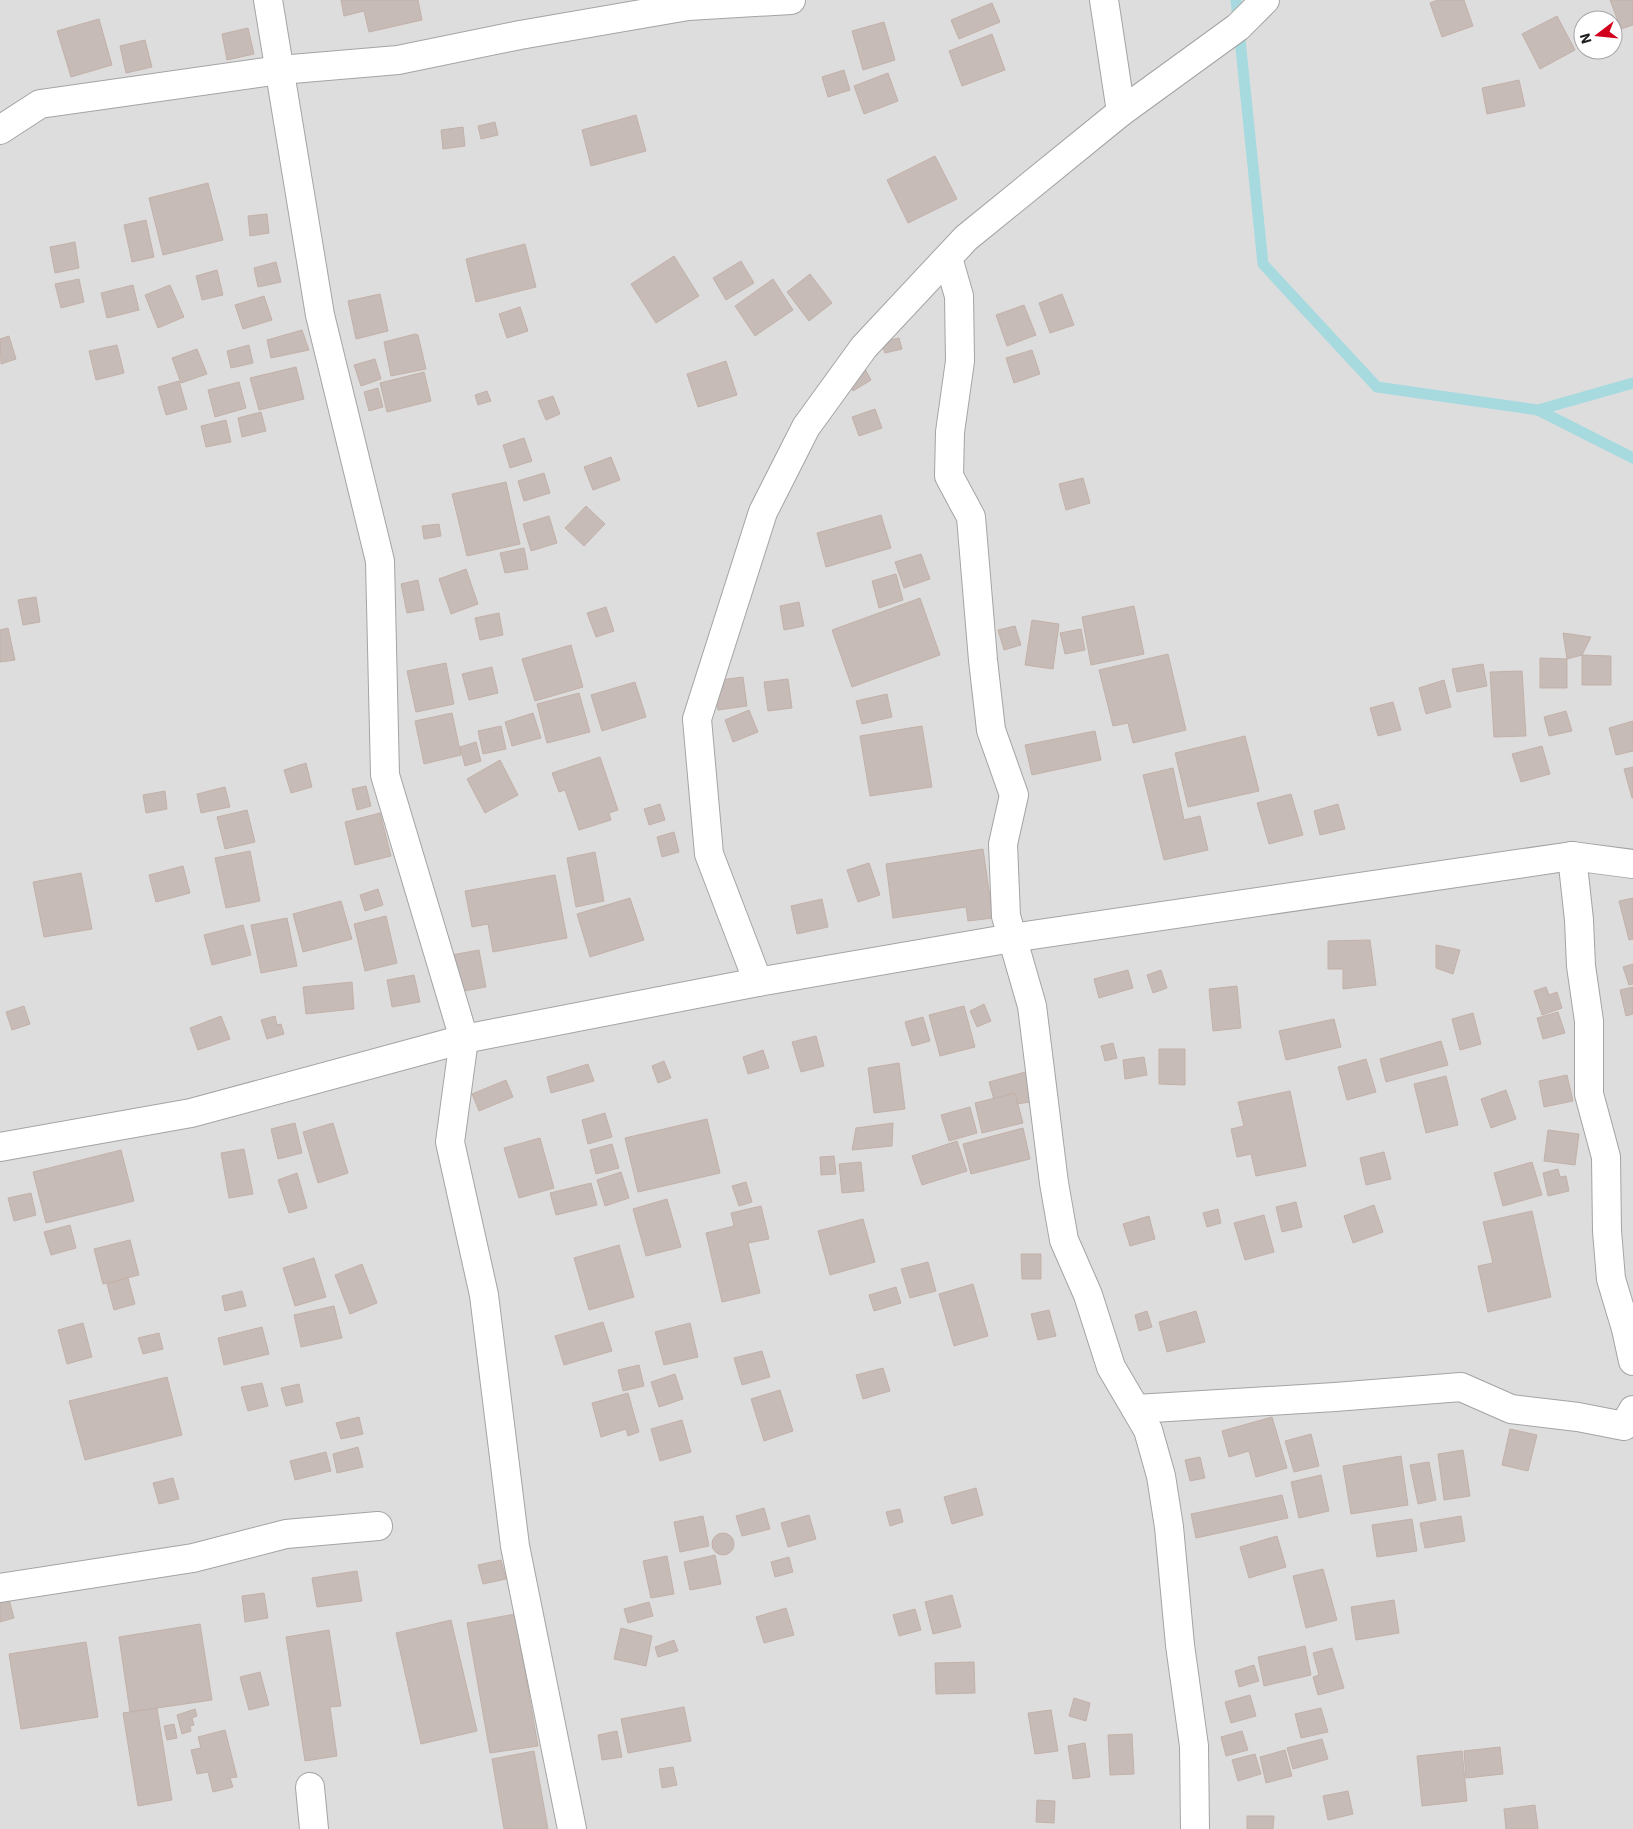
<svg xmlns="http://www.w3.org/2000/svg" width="1633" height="1829" font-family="'IBM Plex Sans',sans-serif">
<rect width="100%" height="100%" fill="#f1ece7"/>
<path fill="#dedddd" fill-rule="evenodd" d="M 0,0 L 1633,0 L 1633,1829 L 0,1829 ZM 1583,20 L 1613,20 L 1613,50 L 1583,50 Z"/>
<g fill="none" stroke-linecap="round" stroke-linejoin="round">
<g stroke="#a7dadf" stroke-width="11">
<polyline points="1236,0 1263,264 1377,387 1538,410 1633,458"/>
<polyline points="1538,410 1633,383"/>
</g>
</g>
<g fill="#c6bbb6" stroke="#c3b1a9">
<polygon points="341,0 418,0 422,20 369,32 364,11 344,16"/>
<polygon points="1438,0 1464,0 1473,26 1442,37 1430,3"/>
<polygon points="1610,0 1633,0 1633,25 1621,29"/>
<polygon points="992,3 1000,22 959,39 951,20"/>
<polygon points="1557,16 1575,50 1540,69 1522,34"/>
<polygon points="99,19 112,65 71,77 57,31"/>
<polygon points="884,22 895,60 863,70 852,31"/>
<polygon points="248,28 254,54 227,60 222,34"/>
<polygon points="992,34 1005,70 962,86 949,51"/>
<polygon points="145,40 152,67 126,73 120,46"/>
<polygon points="844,70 850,90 828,97 822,77"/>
<polygon points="888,73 898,101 864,114 854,86"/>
<polygon points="1519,80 1525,106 1487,114 1482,88"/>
<polygon points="636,115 646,151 591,166 582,130"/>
<polygon points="495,122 498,135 481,139 478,126"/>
<polygon points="463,127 465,146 443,149 441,130"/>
<polygon points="935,156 957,199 908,223 887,180"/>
<polygon points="208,183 223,240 163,255 149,198"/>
<polygon points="267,214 269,233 250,236 248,216"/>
<polygon points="146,220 154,257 132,262 124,225"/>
<polygon points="75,242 79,268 55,273 50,247"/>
<polygon points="525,244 536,287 476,302 466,259"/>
<polygon points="674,256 699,296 656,323 631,284"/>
<polygon points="741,261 754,283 726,300 713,278"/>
<polygon points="276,262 281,282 258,287 254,268"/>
<polygon points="217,270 223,295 202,300 196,276"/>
<polygon points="810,274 832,303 809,321 787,292"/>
<polygon points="79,279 84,302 61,308 55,284"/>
<polygon points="773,279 793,310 755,336 735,306"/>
<polygon points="133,285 139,310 107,318 101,293"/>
<polygon points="170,285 184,317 158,328 145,295"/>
<polygon points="380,294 388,331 356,339 348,301"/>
<polygon points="1062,294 1074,325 1050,333 1039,303"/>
<polygon points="264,296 272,320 243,329 235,305"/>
<polygon points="1024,305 1036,335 1007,346 996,315"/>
<polygon points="520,307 528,331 507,338 499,314"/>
<polygon points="302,330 309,350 271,358 267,340"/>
<polygon points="415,334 418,335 426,369 391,376 384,342"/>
<polygon points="9,336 16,359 1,364 0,339"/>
<polygon points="899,338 902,349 885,353 881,342"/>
<polygon points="117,345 124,373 96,380 89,351"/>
<polygon points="249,345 253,363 231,368 227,351"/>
<polygon points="197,349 207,374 181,383 172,358"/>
<polygon points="1032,350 1040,374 1014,383 1006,358"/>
<polygon points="375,359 381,379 361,386 354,365"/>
<polygon points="726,361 737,395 698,407 687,374"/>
<polygon points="296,367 304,399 259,410 250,378"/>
<polygon points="864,367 871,380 853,391 845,377"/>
<polygon points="424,372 431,401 387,412 380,383"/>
<polygon points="179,381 187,409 166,415 158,387"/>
<polygon points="239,382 246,408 215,417 208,390"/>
<polygon points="378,388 383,407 369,411 364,392"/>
<polygon points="487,391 491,401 478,405 475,395"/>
<polygon points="553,396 560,414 546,420 538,401"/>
<polygon points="875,409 882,428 859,436 852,417"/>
<polygon points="261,412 266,431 242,437 238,418"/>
<polygon points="226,420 231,442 206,447 201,426"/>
<polygon points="524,438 532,461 510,468 503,445"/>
<polygon points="611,457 620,480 593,490 584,467"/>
<polygon points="544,473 550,493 524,501 518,481"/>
<polygon points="1083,478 1090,503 1066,510 1059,484"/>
<polygon points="506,482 520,544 467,556 452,494"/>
<polygon points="586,506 605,524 584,546 565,528"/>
<polygon points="881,515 891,548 826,567 817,533"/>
<polygon points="549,516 557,543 531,551 523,524"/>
<polygon points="439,524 441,536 424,539 422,526"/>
<polygon points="524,548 528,569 505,573 500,553"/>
<polygon points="921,554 930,579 904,588 895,562"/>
<polygon points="466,569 478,604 451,614 439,579"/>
<polygon points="896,574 903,600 879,608 872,581"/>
<polygon points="418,580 424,610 407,613 401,584"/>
<polygon points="36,597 40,622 23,625 18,600"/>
<polygon points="920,598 940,655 852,687 832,630"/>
<polygon points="799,602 804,626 784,630 780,606"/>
<polygon points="1134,606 1144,654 1091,665 1082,617"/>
<polygon points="606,607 614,631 596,637 587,613"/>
<polygon points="499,613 503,635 480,640 475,618"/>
<polygon points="1032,620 1059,624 1053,669 1025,665"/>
<polygon points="1015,626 1021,645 1004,650 998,630"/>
<polygon points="8,628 15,660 0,662 0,630"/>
<polygon points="1081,629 1085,650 1065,654 1060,633"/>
<polygon points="1563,633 1591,637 1582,655 1567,659"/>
<polygon points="571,645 583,687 535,701 522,659"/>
<polygon points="1168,654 1186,730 1133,743 1128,723 1113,726 1099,670"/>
<polygon points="1582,655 1611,656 1611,685 1582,685"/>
<polygon points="1540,658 1567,659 1567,688 1540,688"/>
<polygon points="446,663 454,704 416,712 407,671"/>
<polygon points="1483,664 1487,686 1457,692 1452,669"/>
<polygon points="492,667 498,693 469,700 462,674"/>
<polygon points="1522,671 1526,736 1494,737 1490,672"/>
<polygon points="743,677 747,706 718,710 713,681"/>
<polygon points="788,679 792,708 768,711 764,682"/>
<polygon points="1444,680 1451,707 1426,714 1419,688"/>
<polygon points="635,682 646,717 602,731 591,695"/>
<polygon points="579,693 590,732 547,743 537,704"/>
<polygon points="887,694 892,717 862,724 856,701"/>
<polygon points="1393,702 1401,730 1378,736 1370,708"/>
<polygon points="749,710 758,732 733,742 725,720"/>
<polygon points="1566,711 1572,731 1549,736 1544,717"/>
<polygon points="452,713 461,755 424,764 415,721"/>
<polygon points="533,713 541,738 512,746 505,722"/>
<polygon points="1633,721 1633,751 1616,755 1609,728"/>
<polygon points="501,726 506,749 483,754 478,731"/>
<polygon points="922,726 932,787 870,796 860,736"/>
<polygon points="1095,731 1101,760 1032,775 1025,745"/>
<polygon points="1245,736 1259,791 1188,807 1175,753"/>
<polygon points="476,742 481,761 465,766 460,747"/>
<polygon points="1542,746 1550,774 1521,782 1512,754"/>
<polygon points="600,757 618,810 609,813 611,820 579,830 565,790 559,792 552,773"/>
<polygon points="500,760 518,795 485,813 467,779"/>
<polygon points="306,763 312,787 291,793 284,770"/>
<polygon points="1633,767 1633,798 1632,798 1624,769"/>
<polygon points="1173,768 1184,820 1200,816 1208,850 1164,860 1143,775"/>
<polygon points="366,786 371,806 357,810 352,789"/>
<polygon points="225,787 230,807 201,813 197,794"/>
<polygon points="165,791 167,809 146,813 143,795"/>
<polygon points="1291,794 1303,835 1269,844 1257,803"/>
<polygon points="660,804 665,820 649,825 644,809"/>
<polygon points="1338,804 1345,829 1320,835 1314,811"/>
<polygon points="247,810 255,842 225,849 217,817"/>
<polygon points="380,813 391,856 355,865 345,822"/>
<polygon points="674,832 679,852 662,857 657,837"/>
<polygon points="983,849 993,918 968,921 966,907 893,918 886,864"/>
<polygon points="250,851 260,901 226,908 215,858"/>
<polygon points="595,852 604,901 576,907 567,858"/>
<polygon points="869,863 880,895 858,902 847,870"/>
<polygon points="183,866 190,893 156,902 149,875"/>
<polygon points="81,873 92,929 44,937 33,882"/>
<polygon points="555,875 567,938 493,952 488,924 472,927 465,891"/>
<polygon points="378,889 383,905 365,911 360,895"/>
<polygon points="630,898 644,940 590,957 577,914"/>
<polygon points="1633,898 1633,939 1629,940 1619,901"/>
<polygon points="822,899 828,927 797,934 791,906"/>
<polygon points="341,901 352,939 303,952 293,914"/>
<polygon points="386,916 397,963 365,971 354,924"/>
<polygon points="287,918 297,966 261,973 251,925"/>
<polygon points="243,925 251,955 212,965 204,935"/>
<polygon points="1370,940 1376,985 1343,989 1343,969 1328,969 1328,941"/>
<polygon points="1436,945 1460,950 1453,974 1436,968"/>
<polygon points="479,950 486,987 453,993 446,956"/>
<polygon points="1633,964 1633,984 1629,985 1623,967"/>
<polygon points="1128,970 1133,988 1099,998 1094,979"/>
<polygon points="1161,970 1167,988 1153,993 1147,975"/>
<polygon points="414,975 420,1002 392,1007 387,980"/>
<polygon points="352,982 354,1009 306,1014 303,987"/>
<polygon points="1237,986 1241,1028 1213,1031 1209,989"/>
<polygon points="1546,987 1549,995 1557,992 1562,1008 1542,1015 1534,991"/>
<polygon points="1633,987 1633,1014 1626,1016 1620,990"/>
<polygon points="984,1004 991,1021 977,1027 970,1011"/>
<polygon points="24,1006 30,1024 12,1030 6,1012"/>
<polygon points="964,1006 975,1047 940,1056 929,1015"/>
<polygon points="1558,1012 1565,1033 1543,1039 1537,1018"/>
<polygon points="1473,1013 1481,1044 1460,1050 1452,1019"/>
<polygon points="221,1016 230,1039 198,1050 190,1028"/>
<polygon points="275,1016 277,1025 281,1024 284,1034 267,1039 261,1020"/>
<polygon points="923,1017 930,1041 912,1046 905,1022"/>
<polygon points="1334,1019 1341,1047 1286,1060 1279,1031"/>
<polygon points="816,1036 824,1066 801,1072 792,1042"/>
<polygon points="1441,1041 1448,1065 1386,1082 1380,1059"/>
<polygon points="1113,1043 1117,1058 1105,1061 1101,1046"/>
<polygon points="1159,1049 1185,1049 1185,1085 1159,1084"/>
<polygon points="763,1050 769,1068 748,1074 743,1057"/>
<polygon points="1144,1057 1147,1075 1125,1079 1123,1060"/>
<polygon points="1366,1059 1376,1092 1347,1100 1338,1067"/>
<polygon points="664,1061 671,1078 658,1083 652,1066"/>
<polygon points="899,1063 905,1109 874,1113 868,1068"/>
<polygon points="588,1064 594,1081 551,1093 547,1077"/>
<polygon points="1029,1071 1044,1100 996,1107 989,1082"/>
<polygon points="1567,1075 1573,1101 1544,1107 1539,1081"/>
<polygon points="1446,1076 1458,1125 1426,1133 1414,1084"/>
<polygon points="506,1080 513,1097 479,1111 472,1094"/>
<polygon points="1506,1090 1516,1119 1491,1128 1481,1099"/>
<polygon points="1290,1091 1306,1166 1256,1176 1251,1154 1237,1157 1231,1129 1244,1126 1238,1102"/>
<polygon points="1015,1093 1023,1123 982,1133 975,1103"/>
<polygon points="970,1107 977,1133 949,1141 941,1115"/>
<polygon points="605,1113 612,1137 588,1144 582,1120"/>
<polygon points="707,1119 720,1173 638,1192 625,1138"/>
<polygon points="295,1123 302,1153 278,1159 271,1129"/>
<polygon points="333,1123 348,1173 318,1183 303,1132"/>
<polygon points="893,1123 892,1146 852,1150 856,1128"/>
<polygon points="1023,1128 1030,1159 971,1174 963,1144"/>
<polygon points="1548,1130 1579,1134 1575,1165 1544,1161"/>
<polygon points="540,1138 554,1188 519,1198 504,1148"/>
<polygon points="957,1141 967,1171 922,1185 912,1156"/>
<polygon points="612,1144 619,1168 596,1174 590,1150"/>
<polygon points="244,1149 253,1194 229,1198 221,1153"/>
<polygon points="121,1150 134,1201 46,1223 33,1172"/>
<polygon points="1384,1152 1391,1179 1366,1185 1360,1158"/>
<polygon points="834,1156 836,1174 821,1175 820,1157"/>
<polygon points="861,1162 864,1191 842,1193 839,1164"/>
<polygon points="1532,1162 1542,1195 1503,1206 1494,1173"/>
<polygon points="1558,1169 1560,1177 1566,1176 1569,1191 1548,1196 1543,1173"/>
<polygon points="621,1172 629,1198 605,1206 597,1180"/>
<polygon points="297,1173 307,1208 289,1213 278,1180"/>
<polygon points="746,1182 752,1202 739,1206 732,1186"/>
<polygon points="591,1183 597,1205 556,1215 550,1193"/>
<polygon points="31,1193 36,1215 14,1221 8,1198"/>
<polygon points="667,1199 681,1247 646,1256 633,1209"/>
<polygon points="1296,1202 1302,1227 1282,1232 1276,1207"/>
<polygon points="1374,1205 1383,1232 1353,1243 1344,1216"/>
<polygon points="761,1206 769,1239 748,1243 760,1293 722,1302 706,1233 734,1226 731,1213"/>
<polygon points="1218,1209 1221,1223 1207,1227 1203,1213"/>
<polygon points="1532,1211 1551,1297 1488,1312 1478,1266 1493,1263 1483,1222"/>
<polygon points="1264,1215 1274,1252 1245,1260 1234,1223"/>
<polygon points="1149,1216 1155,1239 1130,1246 1123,1224"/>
<polygon points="863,1219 875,1262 830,1275 818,1231"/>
<polygon points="70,1225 76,1248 51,1255 44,1232"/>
<polygon points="130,1240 139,1275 103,1284 94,1249"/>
<polygon points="619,1245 634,1297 589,1310 574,1258"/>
<polygon points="1021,1254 1041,1254 1041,1279 1022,1279"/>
<polygon points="314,1258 326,1297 295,1306 283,1268"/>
<polygon points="928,1262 936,1291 910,1298 901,1269"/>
<polygon points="362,1264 377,1303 350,1314 335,1275"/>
<polygon points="128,1278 135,1304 114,1310 107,1284"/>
<polygon points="973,1284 988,1336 954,1346 939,1294"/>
<polygon points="896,1287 901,1303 874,1311 869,1295"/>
<polygon points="242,1291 246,1306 225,1311 222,1296"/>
<polygon points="334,1306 342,1338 301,1347 294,1315"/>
<polygon points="1049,1310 1056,1336 1038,1340 1031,1314"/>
<polygon points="1147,1311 1152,1327 1139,1331 1135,1315"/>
<polygon points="1196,1311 1205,1342 1167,1352 1159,1322"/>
<polygon points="603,1322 612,1351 564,1365 555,1336"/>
<polygon points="83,1323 92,1357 67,1364 58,1330"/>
<polygon points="690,1323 698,1357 664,1365 655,1332"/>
<polygon points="262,1327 269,1354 224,1365 218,1338"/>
<polygon points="159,1333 163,1349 143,1354 138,1338"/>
<polygon points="762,1351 770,1377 742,1385 734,1358"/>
<polygon points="639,1365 644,1386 623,1391 618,1370"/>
<polygon points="883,1368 890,1391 863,1399 856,1375"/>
<polygon points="675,1374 683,1399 659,1407 651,1382"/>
<polygon points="167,1377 182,1435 85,1460 69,1401"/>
<polygon points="262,1383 268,1406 248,1411 241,1387"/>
<polygon points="299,1384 303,1402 286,1406 281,1388"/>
<polygon points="780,1390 793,1431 764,1441 751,1399"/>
<polygon points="628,1393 639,1432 628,1436 626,1429 601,1437 592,1403"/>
<polygon points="359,1417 363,1434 341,1439 336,1423"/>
<polygon points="1272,1417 1287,1468 1256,1477 1249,1451 1229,1457 1222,1431"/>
<polygon points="682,1420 691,1452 660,1461 651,1429"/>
<polygon points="1510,1429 1537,1435 1528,1471 1502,1465"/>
<polygon points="1311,1434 1319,1466 1294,1472 1285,1441"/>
<polygon points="358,1447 363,1467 337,1473 333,1454"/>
<polygon points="1463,1450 1470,1496 1444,1500 1438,1454"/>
<polygon points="326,1452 331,1471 295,1480 290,1461"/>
<polygon points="1401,1456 1408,1505 1351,1514 1343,1466"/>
<polygon points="1200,1457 1205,1478 1190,1481 1185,1460"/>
<polygon points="1429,1462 1436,1500 1418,1504 1410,1465"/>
<polygon points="1321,1475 1329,1511 1299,1518 1291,1482"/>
<polygon points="173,1478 179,1499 159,1504 153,1483"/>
<polygon points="976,1488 983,1515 952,1524 944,1497"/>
<polygon points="1282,1495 1288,1518 1196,1538 1191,1514"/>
<polygon points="764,1508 770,1529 742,1536 736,1516"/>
<polygon points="900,1509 903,1522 890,1526 886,1512"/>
<polygon points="809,1515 816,1539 788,1547 781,1523"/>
<polygon points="703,1516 709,1546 680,1552 674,1522"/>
<polygon points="1461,1516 1465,1541 1425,1548 1420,1523"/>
<polygon points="1412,1519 1417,1551 1377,1557 1372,1525"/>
<circle cx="723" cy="1544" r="11"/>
<polygon points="1277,1536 1286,1567 1249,1578 1240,1547"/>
<polygon points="715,1555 721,1584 690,1590 684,1562"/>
<polygon points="667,1556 674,1594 651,1598 643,1561"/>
<polygon points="789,1557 793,1572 775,1577 771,1562"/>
<polygon points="501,1560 506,1579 483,1584 478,1565"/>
<polygon points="1323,1569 1337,1620 1306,1628 1293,1576"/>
<polygon points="357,1571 362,1601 317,1607 312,1578"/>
<polygon points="7,1592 14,1618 0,1622 0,1594"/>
<polygon points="264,1593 268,1618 245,1622 242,1596"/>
<polygon points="952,1595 961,1627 933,1634 925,1602"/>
<polygon points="1394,1600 1399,1633 1356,1640 1351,1607"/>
<polygon points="649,1602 653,1616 628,1623 624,1609"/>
<polygon points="786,1608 794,1635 764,1643 756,1617"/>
<polygon points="915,1609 921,1630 899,1636 893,1615"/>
<polygon points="515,1614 538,1746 490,1753 467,1623"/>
<polygon points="451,1620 477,1731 421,1744 396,1633"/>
<polygon points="200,1624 212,1700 130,1712 119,1637"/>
<polygon points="621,1628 652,1636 646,1666 614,1659"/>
<polygon points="329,1630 341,1706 330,1707 337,1756 305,1761 286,1637"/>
<polygon points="674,1640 678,1651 658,1657 655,1647"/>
<polygon points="86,1642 98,1717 21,1729 9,1654"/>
<polygon points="1305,1646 1311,1675 1264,1686 1258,1657"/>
<polygon points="1332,1648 1344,1688 1318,1695 1313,1677 1319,1675 1313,1653"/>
<polygon points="974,1662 975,1693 936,1694 935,1663"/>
<polygon points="1254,1665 1259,1681 1239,1687 1235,1671"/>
<polygon points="260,1672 269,1705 249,1710 240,1677"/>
<polygon points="1250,1695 1256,1716 1231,1723 1225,1702"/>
<polygon points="1074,1698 1090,1703 1086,1721 1069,1716"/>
<polygon points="684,1707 691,1741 628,1753 621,1719"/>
<polygon points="157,1708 172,1800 138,1806 123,1713"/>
<polygon points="1321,1708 1328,1732 1301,1738 1295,1714"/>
<polygon points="195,1709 197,1716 192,1718 194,1725 190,1726 191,1731 182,1734 177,1715"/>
<polygon points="1051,1710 1058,1751 1035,1754 1028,1713"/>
<polygon points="174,1724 177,1738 167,1740 164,1726"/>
<polygon points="225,1730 237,1777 230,1778 233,1787 213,1792 208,1772 197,1774 191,1750 201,1748 198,1737"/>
<polygon points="617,1731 622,1757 602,1760 598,1735"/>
<polygon points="1242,1731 1248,1750 1226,1756 1221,1737"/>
<polygon points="1132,1734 1134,1774 1110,1775 1108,1735"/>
<polygon points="1322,1739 1328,1759 1293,1769 1287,1748"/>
<polygon points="1085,1743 1090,1777 1073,1779 1068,1746"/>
<polygon points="1500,1747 1503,1774 1466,1778 1464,1751"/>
<polygon points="1285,1750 1292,1776 1266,1783 1260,1757"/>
<polygon points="534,1751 548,1829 504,1829 492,1759"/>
<polygon points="1462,1751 1467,1801 1422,1806 1417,1756"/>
<polygon points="1255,1754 1261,1774 1238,1781 1232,1760"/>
<polygon points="673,1767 677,1785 662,1788 659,1769"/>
<polygon points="1348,1791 1353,1814 1328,1820 1323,1796"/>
<polygon points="1037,1800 1055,1801 1054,1823 1036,1822"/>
<polygon points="1535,1805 1538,1829 1506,1829 1504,1809"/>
<polygon points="1247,1816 1274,1816 1273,1829 1247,1829"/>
</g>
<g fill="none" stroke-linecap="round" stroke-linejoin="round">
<g stroke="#a4a4a4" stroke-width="30">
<g id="minor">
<polyline points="268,0 320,315 380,561 385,775 464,1039 450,1142 484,1295 515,1546 572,1829"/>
<polyline points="1104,0 1121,112"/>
<polyline points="0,130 40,104 280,70 398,60 520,35 688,6 791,0"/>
<polyline points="948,258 959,296 960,361 950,432 949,476 971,517 983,660 991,730 1014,795 1003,844 1006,916 1032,1006 1054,1183 1064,1240 1088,1295 1111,1367 1148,1430 1161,1476 1169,1527 1180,1645 1194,1746 1195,1829"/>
<polyline points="1572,856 1579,920 1581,966 1589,1021 1589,1094 1606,1157 1607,1231 1611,1279 1626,1329 1633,1361"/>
<polyline points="758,982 709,854 697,719 763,512 806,427 864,347 966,238 1121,112 1238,27 1265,0"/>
<polyline points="0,1147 191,1113 464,1039 758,982 1012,938 1572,856 1633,864"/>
<polyline points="1136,1409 1335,1397 1461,1387 1511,1409 1578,1417 1624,1426 1633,1410"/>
<polyline points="0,1588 193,1558 286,1534 378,1526"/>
<polyline points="310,1787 314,1829"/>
</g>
</g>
<use href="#minor" stroke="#fff" stroke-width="28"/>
</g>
<g transform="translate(1598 35) rotate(254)"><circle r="24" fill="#ffffff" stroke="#a6a6a6"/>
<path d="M0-4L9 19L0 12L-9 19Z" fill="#d1001d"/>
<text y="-8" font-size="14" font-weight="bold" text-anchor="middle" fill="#202020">N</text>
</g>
</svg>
